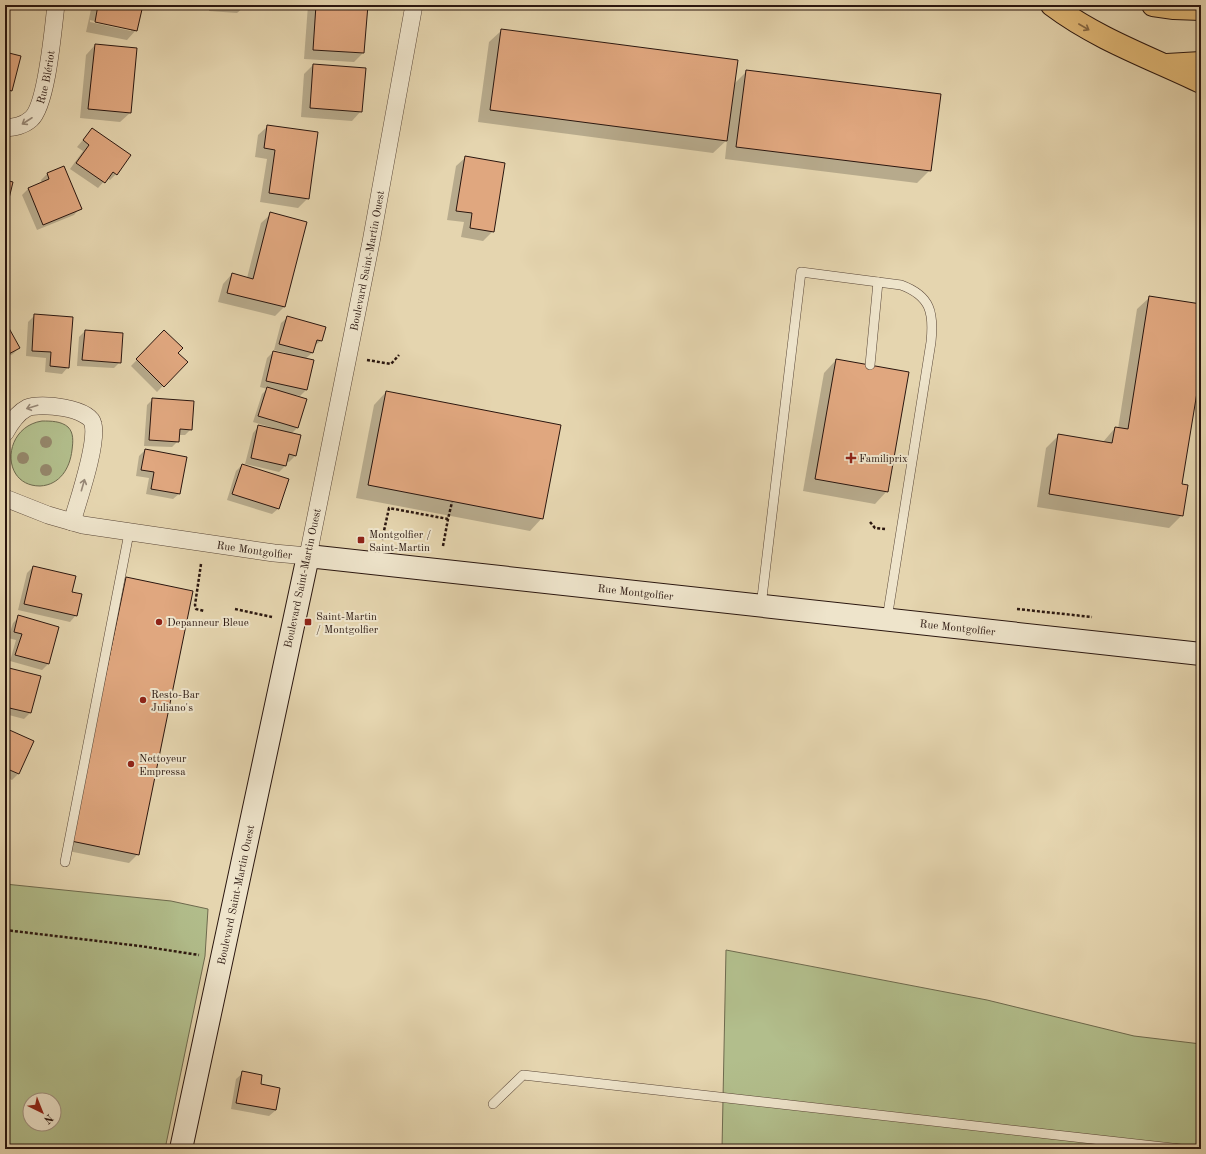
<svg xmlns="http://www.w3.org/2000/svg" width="1206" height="1154" font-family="'Old Standard TT',serif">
<rect width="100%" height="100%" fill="#e5d5af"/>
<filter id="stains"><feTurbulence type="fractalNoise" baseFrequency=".005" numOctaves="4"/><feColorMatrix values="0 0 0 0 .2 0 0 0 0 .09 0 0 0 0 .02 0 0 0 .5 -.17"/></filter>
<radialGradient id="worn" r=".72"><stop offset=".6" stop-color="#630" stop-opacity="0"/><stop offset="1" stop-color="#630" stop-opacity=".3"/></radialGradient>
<g fill="#b2be8c" stroke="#6e6a4e" fill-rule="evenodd">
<path d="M 42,421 C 51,421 61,421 68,427 C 74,433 73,442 72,450 C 70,468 60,485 40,486 C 0,486 2,427 42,421 Z"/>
<path d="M 5,884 L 171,901 L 208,909 L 205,956 L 165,1149 L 5,1149 ZM 30,1100 L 54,1100 L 54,1124 L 30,1124 Z"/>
<polygon points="726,950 987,1000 1134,1036 1201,1044 1201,1149 722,1149"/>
</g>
<g fill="#0003" fill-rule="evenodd">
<path d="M 92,5 L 142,5 L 136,30 L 127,40 L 86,32 ZM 90,20 L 131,29 L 131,31 L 90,22 Z"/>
<polygon points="209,5 244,5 244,7 237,13 209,11"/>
<polygon points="308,5 367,5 363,53 354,62 304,59"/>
<polygon points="502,30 734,84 747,71 930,170 917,183 725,159 727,140 713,153 478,122 489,42"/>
<polygon points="95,45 130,113 120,122 80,118 86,55"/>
<polygon points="5,53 12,90 5,97"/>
<polygon points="313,65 361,111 352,121 301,117 304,74"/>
<polygon points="268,126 308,198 298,208 260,202 267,159 255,157 258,135"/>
<polygon points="92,129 116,174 110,180 107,178 98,188 70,169 83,151 77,147"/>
<polygon points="466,157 493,231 483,241 461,237 464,222 447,220 456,166"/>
<polygon points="64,168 80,208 74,215 37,230 22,195 28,189 42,183 41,180 47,174"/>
<polygon points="271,214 284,307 275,316 218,302 223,284 232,274 247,278 261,223"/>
<polygon points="1150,297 1201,305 1201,362 1181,485 1182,515 1169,528 1037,507 1046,448 1059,435 1103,442 1115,428 1118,429 1137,309"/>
<polygon points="35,315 68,367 62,374 45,372 46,358 26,356 28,322"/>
<polygon points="288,317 321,341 314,346 312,353 305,359 313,361 306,390 300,396 295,395 295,397 297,428 291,434 295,456 289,462 286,461 285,466 279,472 245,464 253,433 259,426 272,430 273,428 253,422 262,394 267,389 260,387 267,358 273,352 286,355 286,353 274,350 281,323"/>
<polygon points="5,323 19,348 13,354 5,358"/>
<polygon points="85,331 120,362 114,368 77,366 79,337"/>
<polygon points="164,332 177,353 186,362 157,392 131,366"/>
<polygon points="836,360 887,491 875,504 803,491 824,373"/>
<polygon points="386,392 542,518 530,531 356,498 374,405"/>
<polygon points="153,399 191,429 185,435 178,435 178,441 172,447 144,446 147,405"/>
<polygon points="145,450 180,493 173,499 146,494 149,478 136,476 139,456"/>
<polygon points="242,465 279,508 272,514 227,500 236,471"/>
<polygon points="33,567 71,592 76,615 70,622 18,610 27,573"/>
<polygon points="126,578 138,854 129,863 63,850 117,588"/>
<polygon points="19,617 58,628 48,664 42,670 10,661 16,640 8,638 13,623"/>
<polygon points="10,669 40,677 30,713 24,719 5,714 5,674"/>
<polygon points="5,729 33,742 18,774 12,780 5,777"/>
<polygon points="243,1073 259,1085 279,1089 276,1110 269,1116 231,1109 236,1079"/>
</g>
<g fill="#e0a77f" stroke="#2a160f">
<polygon points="98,5 143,5 137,31 95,22"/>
<polygon points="214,5 245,5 245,7"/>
<polygon points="316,5 368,5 364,53 313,50"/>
<polygon points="501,29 738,60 727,141 490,110"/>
<polygon points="95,44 137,48 131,113 88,109"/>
<polygon points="5,52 21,56 12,91 5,89"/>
<polygon points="313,64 366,68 362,112 310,108"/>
<polygon points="746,70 941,94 931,171 736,147"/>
<polygon points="267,125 318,132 309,199 269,193 275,150 264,148"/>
<polygon points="92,128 131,155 117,175 113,172 105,183 76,163 89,145 83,140"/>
<polygon points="465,156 505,163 494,232 470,228 472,213 456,211"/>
<polygon points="64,166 82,209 43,225 28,188 49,179 47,173"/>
<polygon points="5,180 13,182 5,215"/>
<polygon points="270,212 307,222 285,307 227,293 232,273 253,279"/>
<polygon points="1149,296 1201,304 1201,368 1182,484 1188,485 1183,516 1049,494 1058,434 1112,443 1115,427 1128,429"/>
<polygon points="34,314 73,317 69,368 50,366 51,352 32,351"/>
<polygon points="287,316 326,327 322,341 317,340 313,353 279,344"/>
<polygon points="5,321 20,348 5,356"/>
<polygon points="85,330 123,333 121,363 82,360"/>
<polygon points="164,330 183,348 178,353 188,362 164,387 136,359"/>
<polygon points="273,351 314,360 307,390 266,381"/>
<polygon points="836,359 909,372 888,492 815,479"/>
<polygon points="267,387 307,399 298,428 258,416"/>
<polygon points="386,391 561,425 543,519 368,485"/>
<polygon points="152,398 194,401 192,430 180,429 179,442 149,440"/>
<polygon points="258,425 301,435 296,456 289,454 286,466 251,458"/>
<polygon points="145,449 187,457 180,494 151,489 154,472 141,470"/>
<polygon points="242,464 289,479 279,509 232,494"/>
<polygon points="33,566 76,576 72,592 82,594 77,616 24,604"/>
<polygon points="126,577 193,591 139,855 71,841"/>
<polygon points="18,615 59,627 49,664 15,655 22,634 14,632"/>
<polygon points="9,668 41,676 31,713 5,707 5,684"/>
<polygon points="5,728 34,741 19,774 5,768"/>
<polygon points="242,1071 262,1075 261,1084 280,1088 276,1110 236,1103"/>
</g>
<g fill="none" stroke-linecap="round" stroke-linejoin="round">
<g stroke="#594637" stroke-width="10">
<g id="lane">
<polyline points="870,365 878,282"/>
<path d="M 761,606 L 801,272 L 901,285 C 931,296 934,313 931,342 L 887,619"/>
<polyline points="65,862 129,533"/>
<polyline points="493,1104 523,1075 1181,1149"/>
</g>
</g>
<g stroke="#594637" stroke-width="18">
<g id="street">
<path id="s1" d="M 5,128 C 15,127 23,126 31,119 C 47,105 53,29 56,5"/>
<path d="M 5,433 C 10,424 17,413 27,408 C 40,402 90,408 93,424 C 98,444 78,501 72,522"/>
<path id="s2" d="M 5,498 L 48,515 L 83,525 L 274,553 L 308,556 L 371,242 L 414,5"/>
</g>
</g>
<g stroke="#2a160f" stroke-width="24">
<g id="secondary">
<path id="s3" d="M 181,1149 L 308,556 L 1201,654"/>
</g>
</g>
<g stroke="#2a160f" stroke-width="24">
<g id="primary">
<path d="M 1052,5 C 1097,39 1151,58 1201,82"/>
<polyline points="1153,5 1174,8 1201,9"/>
<polyline points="1167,65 1201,63"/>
</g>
</g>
<g stroke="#2a160f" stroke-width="2.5" stroke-dasharray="3 2" stroke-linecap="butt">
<polyline points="367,360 391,364 399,355"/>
<polyline points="870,522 875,528 885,529"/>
<polyline points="382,540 389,508 448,519 452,502"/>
<polyline points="443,546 448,519"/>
<polyline points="201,564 195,605 196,609 204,611"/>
<polyline points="235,609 272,617"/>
<polyline points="1017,609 1092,617"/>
<polyline points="5,930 140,946 199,955"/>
</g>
<use href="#lane" stroke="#eee4cb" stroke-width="9"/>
<use href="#street" stroke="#eee4cb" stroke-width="17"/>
<use href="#secondary" stroke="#eee4cb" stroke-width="22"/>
<use href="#primary" stroke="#e2ba78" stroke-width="22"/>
</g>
<g fill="#95876b">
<circle cx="46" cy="442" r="6"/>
<circle cx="23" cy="458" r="6"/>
<circle cx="46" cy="470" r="6"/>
</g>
<defs><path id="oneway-shaft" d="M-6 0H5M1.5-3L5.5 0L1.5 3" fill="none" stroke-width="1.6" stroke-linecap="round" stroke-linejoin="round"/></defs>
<use stroke="#866844" href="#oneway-shaft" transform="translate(1084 27) rotate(30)"/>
<g stroke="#968776">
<use href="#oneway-shaft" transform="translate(27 121) rotate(147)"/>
<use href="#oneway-shaft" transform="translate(32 407) rotate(163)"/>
<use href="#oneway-shaft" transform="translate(83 485) rotate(-74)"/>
</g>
<g fill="#8f2418" stroke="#eee4cb" stroke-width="1.5">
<path d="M849 452h4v4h4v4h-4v4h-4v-4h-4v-4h4z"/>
<rect x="357" y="536" width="8" height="8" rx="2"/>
<circle cx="159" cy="622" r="4"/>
<rect x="304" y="618" width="8" height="8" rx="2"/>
<circle cx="143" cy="700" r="4"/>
<circle cx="131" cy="764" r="4"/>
</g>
<g text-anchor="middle" stroke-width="4" stroke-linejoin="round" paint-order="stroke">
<g font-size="11" fill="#2a160f" stroke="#eee4cb">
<text dy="4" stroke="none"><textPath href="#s1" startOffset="73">Rue Blériot</textPath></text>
<text dy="4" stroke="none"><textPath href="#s2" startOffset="611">Boulevard Saint-Martin Ouest</textPath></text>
<text dy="4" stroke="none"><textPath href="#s2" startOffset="256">Rue Montgolfier</textPath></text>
<text transform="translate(302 578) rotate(-78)" y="4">Boulevard Saint-Martin Ouest</text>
<text dy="4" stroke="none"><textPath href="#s3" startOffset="936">Rue Montgolfier</textPath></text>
<text dy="4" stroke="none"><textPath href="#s3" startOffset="1260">Rue Montgolfier</textPath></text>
<text dy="4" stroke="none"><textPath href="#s3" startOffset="260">Boulevard Saint-Martin Ouest</textPath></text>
</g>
<g font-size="11" fill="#2a160f" stroke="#eee4cb" text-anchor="start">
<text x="859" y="462">Familiprix</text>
<text x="369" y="538">Montgolfier /<tspan x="369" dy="13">Saint-Martin</tspan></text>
<text x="316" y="620">Saint-Martin<tspan x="316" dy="13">/ Montgolfier</tspan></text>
<text x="167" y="626">Depanneur Bleue</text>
<text x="151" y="698">Resto-Bar<tspan x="151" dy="13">Juliano's</tspan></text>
<text x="139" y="762">Nettoyeur<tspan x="139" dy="13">Empressa</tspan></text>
</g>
</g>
<rect width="1206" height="1154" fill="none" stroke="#e5d5af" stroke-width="20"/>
<rect x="6" y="6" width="1194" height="1142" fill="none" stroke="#2a160f" stroke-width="2"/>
<rect x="10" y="10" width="1186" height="1134" fill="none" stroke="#2a160f"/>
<g transform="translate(42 1112) rotate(137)"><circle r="19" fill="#eee4cb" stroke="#a09280"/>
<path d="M0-3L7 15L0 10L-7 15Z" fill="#8f2418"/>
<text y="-6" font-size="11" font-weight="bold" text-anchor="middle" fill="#2a160f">N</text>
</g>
<rect width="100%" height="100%" filter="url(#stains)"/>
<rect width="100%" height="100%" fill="url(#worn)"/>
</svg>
